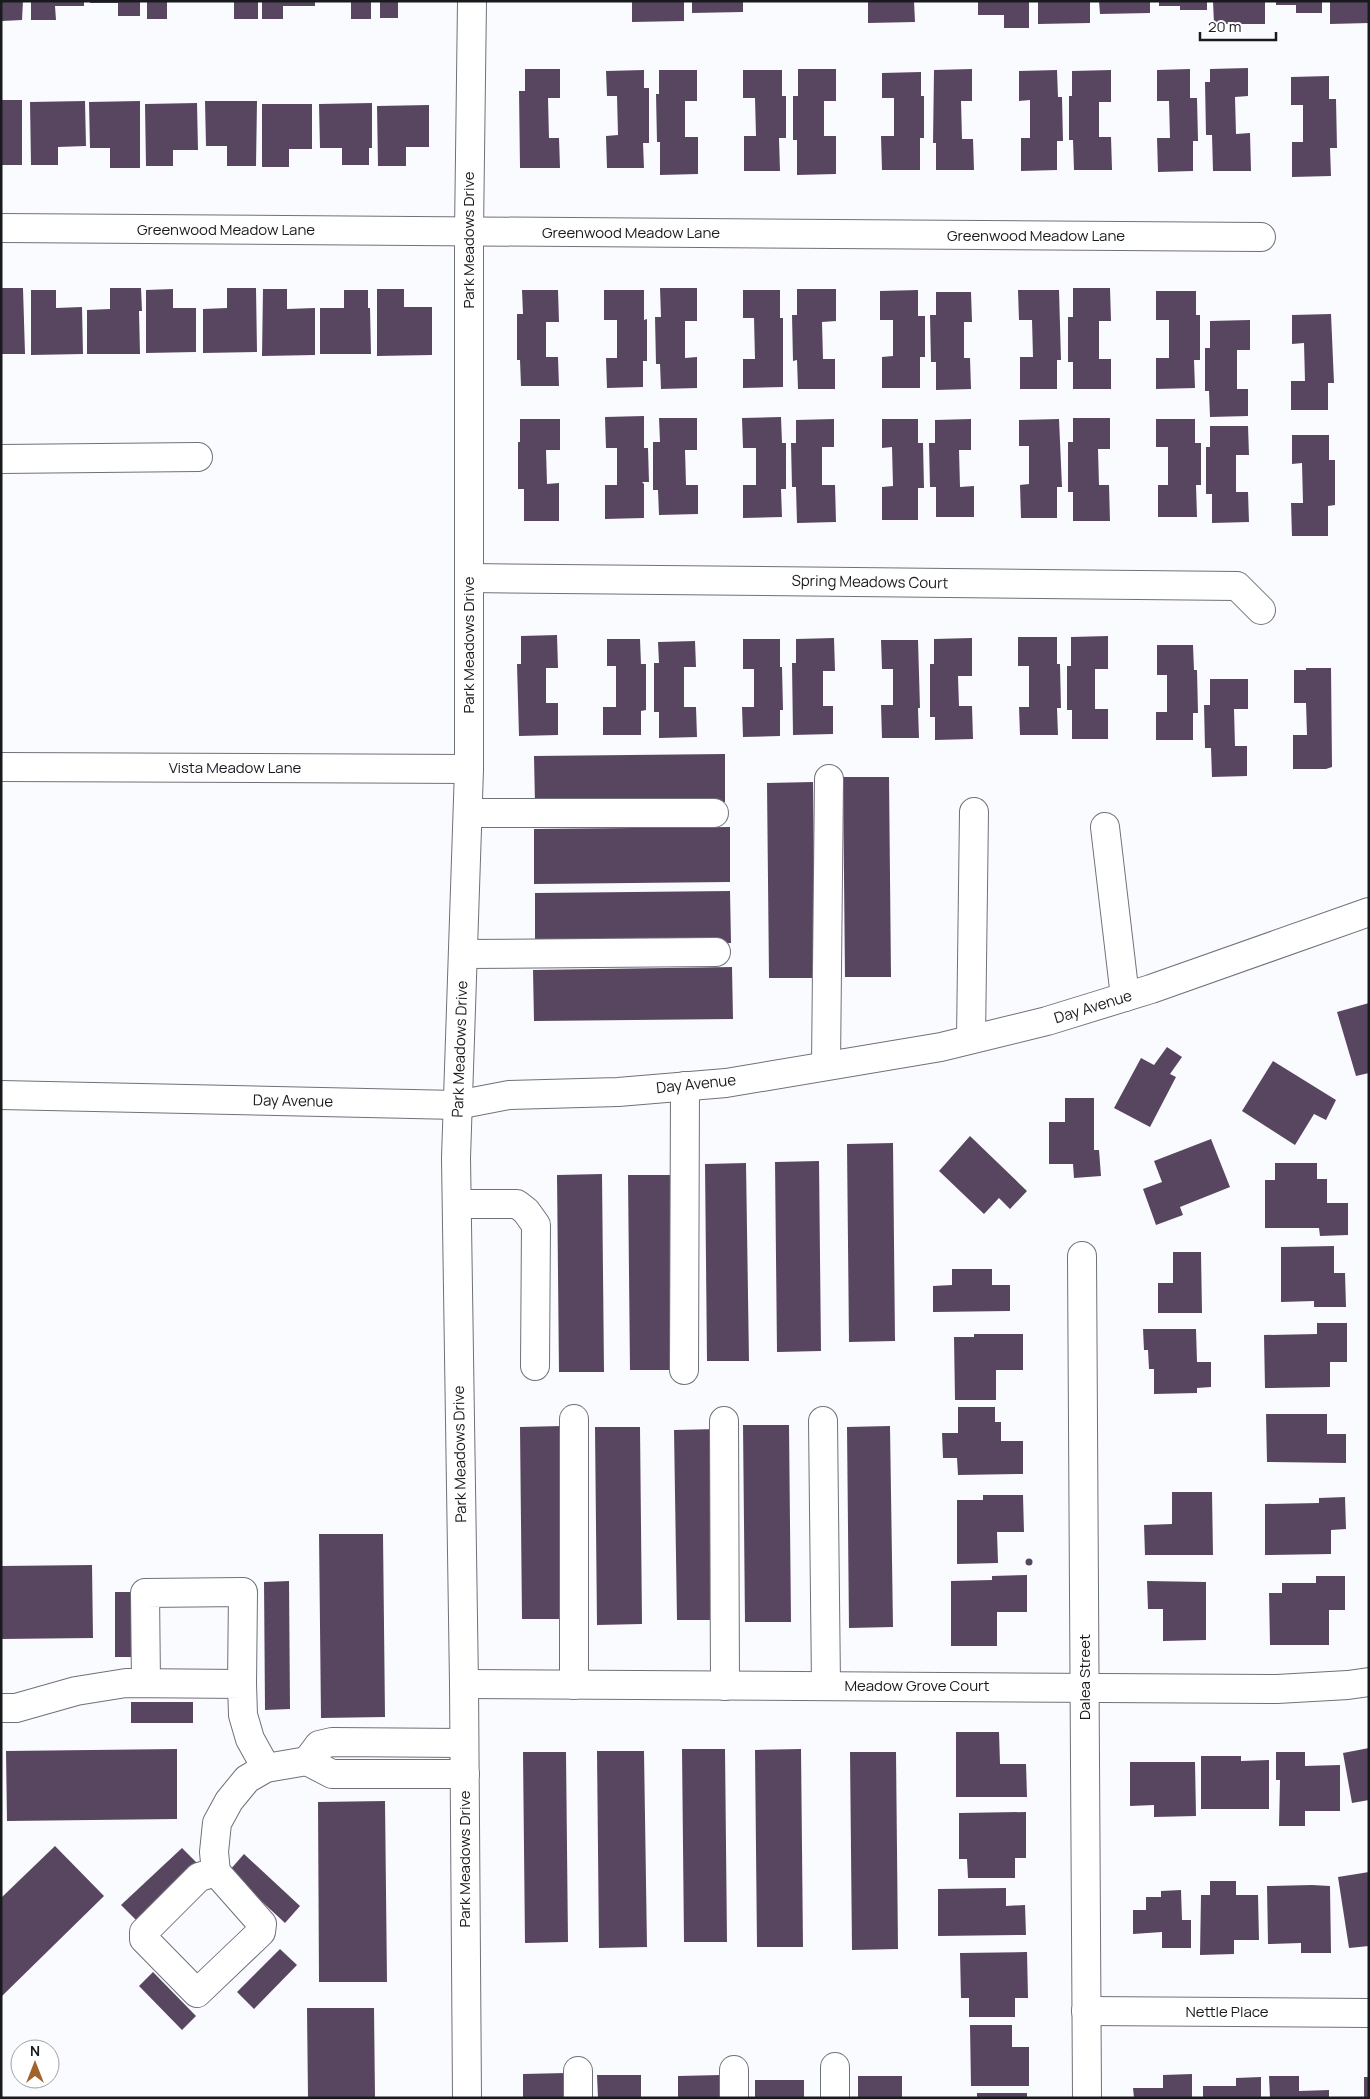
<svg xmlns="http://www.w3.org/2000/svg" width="1370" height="2099" font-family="Manrope,sans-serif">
<rect width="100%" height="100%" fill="#fafbff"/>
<g fill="#584661">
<polygon points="1,1 23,1 22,20 2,21"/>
<polygon points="31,1 84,1 84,6 55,6 56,20 31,20"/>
<rect x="90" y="1" width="28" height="2"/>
<rect x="118" y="1" width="22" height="15"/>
<rect x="147" y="1" width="20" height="18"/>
<rect x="234" y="1" width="24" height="18"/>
<polygon points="262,1 315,1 315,6 283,6 283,19 262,19"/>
<rect x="351" y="1" width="20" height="18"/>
<rect x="380" y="1" width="18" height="17"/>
<polygon points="632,1 684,1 684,21 632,22"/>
<polygon points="692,1 743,1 743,12 692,13"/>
<polygon points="868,1 914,1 915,22 868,23"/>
<polygon points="978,1 1029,1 1029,28 1004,28 1004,15 978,15"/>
<polygon points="1038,1 1090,1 1090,23 1038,24"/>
<polygon points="1099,1 1150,1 1150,13 1100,14"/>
<polygon points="1159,1 1207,1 1207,10 1180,10 1180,6 1159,6"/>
<polygon points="1213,1 1265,1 1265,24 1214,24"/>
<polygon points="1276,1 1322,1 1322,13 1296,13 1296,5 1276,5"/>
<polygon points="1330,1 1369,1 1369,23 1330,24"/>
<polygon points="1248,68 1248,96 1235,97 1236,134 1250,133 1251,171 1213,171 1212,135 1206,135 1205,82 1210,82 1210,69"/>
<polygon points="525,69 560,69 560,98 548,98 549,138 559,138 560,168 520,168 519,91 525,91"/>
<polygon points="798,69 836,69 836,101 824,101 824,136 836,136 836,174 797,175 797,140 793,140 793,96 798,96"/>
<polygon points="972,69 972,101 961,101 962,139 973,139 974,170 936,170 936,143 933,143 934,70"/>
<polygon points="1190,69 1190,98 1197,98 1198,141 1193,141 1193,171 1158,172 1157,138 1170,138 1169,101 1157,101 1157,70"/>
<polygon points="644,70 644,88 649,88 649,143 643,143 644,168 607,168 606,136 618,135 617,96 607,96 606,71"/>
<polygon points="659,70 697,70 697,101 685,101 685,137 698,137 698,174 660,175 660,142 657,142 656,94 659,94"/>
<polygon points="743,70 782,70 782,96 786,96 786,138 779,138 780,171 744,171 744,136 756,136 755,98 743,98"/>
<polygon points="1057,70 1058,97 1062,97 1063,141 1057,141 1057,170 1021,171 1021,138 1030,138 1030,100 1019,101 1019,71"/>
<polygon points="1111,70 1111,102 1099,102 1099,137 1111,137 1112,170 1074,170 1073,140 1069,140 1069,96 1072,96 1072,71"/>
<polygon points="921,72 921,96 924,96 924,138 920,138 920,170 882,170 881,136 894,136 894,98 882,98 882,73"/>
<polygon points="1329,76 1329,99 1336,99 1337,148 1330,148 1331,176 1292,177 1292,142 1303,142 1303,105 1291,105 1291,77"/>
<rect x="1" y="100" width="21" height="65"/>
<polygon points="85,101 86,146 58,147 58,165 31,165 30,102"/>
<polygon points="140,101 140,168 110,168 110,148 90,148 89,102"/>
<polygon points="205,101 257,101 256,166 227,166 227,146 206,146"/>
<polygon points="197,103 198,150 173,150 173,166 146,166 145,104"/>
<polygon points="372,103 372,148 369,148 369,165 342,165 342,148 320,148 319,104"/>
<polygon points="262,104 312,104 312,149 289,149 289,167 262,167"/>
<polygon points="429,105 429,147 406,147 406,166 378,166 377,106"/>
<polygon points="1,288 23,288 25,354 1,354"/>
<polygon points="110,288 141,288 142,311 139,311 140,354 87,354 87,310 110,309"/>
<polygon points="227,288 256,288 257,352 203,353 203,309 227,308"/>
<polygon points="660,288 697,288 697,321 685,321 685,358 697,357 697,388 661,389 660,364 656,364 655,317 661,317"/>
<polygon points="1073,288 1110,288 1111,321 1099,321 1099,359 1111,359 1111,389 1073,389 1073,362 1068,362 1068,317 1073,317"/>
<polygon points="173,289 173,308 196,308 196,352 146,353 146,290"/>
<polygon points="263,289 287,289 287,309 315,308 315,355 262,356"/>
<polygon points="377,289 404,289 404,307 432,307 432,355 377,356"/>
<polygon points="797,289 836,289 836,321 822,322 823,359 835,359 835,389 798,389 797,360 793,361 792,315 797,315"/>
<polygon points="31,290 56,290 56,308 82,307 83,354 31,355"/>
<polygon points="344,290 368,290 368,308 370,308 371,354 320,354 320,308 344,308"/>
<polygon points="522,290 558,290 559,322 546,322 546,357 558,357 559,386 521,386 520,360 517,360 517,314 523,314"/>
<polygon points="604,290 644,290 644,320 647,319 647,361 643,361 643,387 607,388 606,358 617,358 617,320 604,320"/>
<polygon points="743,290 780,290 780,318 783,318 783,387 743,388 743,359 755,359 754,318 743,318"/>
<polygon points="918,290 918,316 925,316 925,357 920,357 920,388 882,388 882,357 893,356 893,320 880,320 880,291"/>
<polygon points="1018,290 1059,290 1061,360 1057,360 1057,389 1020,389 1020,357 1033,357 1032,320 1019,320"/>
<polygon points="1156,291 1196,291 1196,315 1200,315 1200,360 1194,360 1195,388 1156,389 1156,358 1169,358 1169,320 1156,320"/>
<polygon points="936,292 971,292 972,322 964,322 964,358 970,358 971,389 936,390 936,362 931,362 930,315 936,315"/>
<polygon points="1331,314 1334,383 1328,383 1328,410 1291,410 1291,381 1305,381 1304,343 1292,344 1292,315"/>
<polygon points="1250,320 1250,350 1237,350 1237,389 1248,389 1248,416 1210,417 1209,391 1205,391 1205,348 1210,348 1210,321"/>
<polygon points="644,416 644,448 648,448 649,482 642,482 644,484 644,518 605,519 605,485 617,485 617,448 606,448 605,417"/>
<polygon points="781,417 782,443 786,443 786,489 781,489 782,517 743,518 743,485 756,485 756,448 743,448 742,418"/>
<polygon points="659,418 697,418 697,450 685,450 686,485 698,485 698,514 659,515 658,490 653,490 653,442 660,442"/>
<polygon points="1073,418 1110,418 1110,449 1098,449 1099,485 1109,485 1110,521 1073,521 1073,492 1068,492 1068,442 1073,442"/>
<polygon points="520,419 560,419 560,450 546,450 547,484 559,483 559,521 524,521 524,489 518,489 518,442 520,442"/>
<polygon points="834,419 834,447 822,447 822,485 835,485 836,522 797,523 796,487 792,487 791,443 796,443 796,420"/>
<polygon points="882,419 918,419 918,443 923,443 924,488 918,488 918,520 882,520 882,487 893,486 892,447 882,448"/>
<polygon points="971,419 971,450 959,450 960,487 974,486 974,517 936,517 936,487 930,487 929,443 935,443 935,420"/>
<polygon points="1059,419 1062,487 1057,487 1057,518 1021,518 1020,485 1029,484 1029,446 1019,446 1019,420"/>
<polygon points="1156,419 1195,419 1195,443 1201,443 1201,485 1196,485 1197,517 1158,517 1158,485 1168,485 1168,447 1156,447"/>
<polygon points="1210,426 1248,426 1249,455 1236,455 1236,492 1248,492 1249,522 1212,523 1212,494 1206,494 1206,447 1210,447"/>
<polygon points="1292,435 1329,435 1329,460 1335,460 1335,505 1328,506 1328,536 1292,536 1291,503 1303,503 1302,463 1292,464"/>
<polygon points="557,635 558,668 546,668 546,703 558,703 558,735 519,736 517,664 521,664 521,636"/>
<polygon points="1108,636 1108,669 1095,669 1095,709 1108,709 1108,739 1072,739 1072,710 1067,710 1067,666 1071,666 1071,637"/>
<polygon points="1018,637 1057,637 1057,664 1060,664 1061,708 1057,708 1058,735 1020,735 1019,707 1029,707 1029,666 1018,666"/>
<polygon points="834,638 835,671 823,671 823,706 833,706 833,734 793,735 792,663 796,663 796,639"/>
<polygon points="972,638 972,676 958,676 959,706 972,706 973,739 935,740 935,717 930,717 930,664 934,664 934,639"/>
<polygon points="607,639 640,639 641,664 646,664 646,710 641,711 641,735 603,735 603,707 616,707 616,666 607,666"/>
<polygon points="743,639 780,639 780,667 782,667 783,710 780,710 780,736 743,737 742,707 754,707 754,669 743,669"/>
<polygon points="881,640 918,640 920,708 918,708 919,738 882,738 881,705 893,705 893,669 882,669"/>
<polygon points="695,641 696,667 684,667 684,707 696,707 697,737 659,738 659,712 654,712 654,663 659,663 658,642"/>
<polygon points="1157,645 1193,645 1194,670 1197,670 1198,713 1193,713 1193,740 1156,740 1156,712 1167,712 1167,675 1157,675"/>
<polygon points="1306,668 1331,668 1332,767 1326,769 1293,769 1293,735 1307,735 1306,703 1294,703 1294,670 1306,670"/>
<polygon points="1210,679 1248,679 1248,709 1234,709 1235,746 1247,746 1247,776 1212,777 1211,748 1205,748 1204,705 1210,705"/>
<polygon points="725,754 725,802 535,804 534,756"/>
<polygon points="843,777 889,777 891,977 845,977"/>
<polygon points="813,782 815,978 769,978 767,783"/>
<polygon points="730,827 730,882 534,884 534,829"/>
<polygon points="730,891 731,943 535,945 535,893"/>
<polygon points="732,967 733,1019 534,1021 533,970"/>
<polygon points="1369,1003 1369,1073 1356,1076 1337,1012"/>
<polygon points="1167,1047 1182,1057 1170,1074 1176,1077 1150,1127 1114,1108 1141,1058 1154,1065"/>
<polygon points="1273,1061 1336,1100 1326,1120 1314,1114 1295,1145 1242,1111"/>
<polygon points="1065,1098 1094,1098 1094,1150 1099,1150 1101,1176 1074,1178 1073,1164 1049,1164 1049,1122 1065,1122"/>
<polygon points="970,1136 1027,1191 1010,1209 999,1198 984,1214 939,1171"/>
<polygon points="1211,1139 1230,1187 1180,1207 1183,1215 1156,1225 1143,1189 1162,1182 1154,1161"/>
<polygon points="893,1143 895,1341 849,1342 847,1144"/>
<polygon points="819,1161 821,1351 777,1352 775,1162"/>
<polygon points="746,1163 749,1361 707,1361 705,1164"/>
<polygon points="1275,1163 1317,1163 1317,1179 1327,1179 1327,1203 1348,1203 1348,1235 1320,1236 1319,1228 1265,1228 1265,1180 1275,1180"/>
<polygon points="602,1174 604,1372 559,1372 557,1175"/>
<polygon points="628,1175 673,1175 675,1370 630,1370"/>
<polygon points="1334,1246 1334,1273 1345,1273 1346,1307 1314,1307 1314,1301 1281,1302 1281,1247"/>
<polygon points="1173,1252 1201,1252 1202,1313 1158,1313 1158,1283 1173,1283"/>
<polygon points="952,1269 992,1269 992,1285 1010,1285 1010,1311 933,1312 933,1286 952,1285"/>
<polygon points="1317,1323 1347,1323 1347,1362 1330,1362 1330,1387 1265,1388 1264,1335 1317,1334"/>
<polygon points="1143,1329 1196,1329 1197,1362 1211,1362 1211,1387 1197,1388 1197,1393 1154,1394 1154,1369 1149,1369 1148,1350 1144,1350"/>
<polygon points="974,1334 1023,1334 1023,1370 996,1370 996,1400 955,1400 954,1337 974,1337"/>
<polygon points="958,1407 995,1407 995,1422 1001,1422 1001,1441 1023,1441 1023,1474 958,1475 957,1458 943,1458 942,1433 958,1433"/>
<polygon points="1266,1414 1327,1414 1327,1434 1346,1434 1346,1463 1267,1462"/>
<polygon points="743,1425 789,1425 791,1622 745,1622"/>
<polygon points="562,1426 564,1619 522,1619 520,1427"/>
<polygon points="890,1426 893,1627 849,1628 847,1427"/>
<polygon points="595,1427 640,1427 642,1624 597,1625"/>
<polygon points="718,1429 720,1620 677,1620 674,1430"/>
<polygon points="1172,1492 1212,1492 1213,1555 1145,1555 1144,1525 1172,1524"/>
<polygon points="983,1495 1023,1495 1024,1532 997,1532 998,1563 957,1564 957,1500 983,1500"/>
<polygon points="1345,1497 1346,1529 1331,1530 1331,1554 1265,1555 1265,1504 1319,1503 1319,1498"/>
<polygon points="319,1534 383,1534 385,1717 321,1718"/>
<circle cx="1029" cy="1562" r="3.5"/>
<polygon points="92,1565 93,1638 1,1639 1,1566"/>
<polygon points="1027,1575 1027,1612 997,1612 997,1646 951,1646 951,1581 992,1580 992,1576"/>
<polygon points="1316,1576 1345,1576 1345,1610 1329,1610 1329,1645 1270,1645 1269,1593 1282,1593 1282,1583 1316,1583"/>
<polygon points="289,1581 290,1709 265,1710 264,1582"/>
<polygon points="1147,1581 1206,1582 1206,1640 1163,1641 1163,1609 1148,1609"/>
<polygon points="115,1592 137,1592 138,1657 115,1657"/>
<rect x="131" y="1702" width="62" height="21"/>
<polygon points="956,1732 999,1732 1000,1764 1026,1764 1027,1797 956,1797"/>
<polygon points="1369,1748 1369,1800 1352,1803 1343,1753"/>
<polygon points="177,1749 177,1819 7,1821 6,1751"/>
<polygon points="682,1749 725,1749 727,1942 684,1942"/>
<polygon points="801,1749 803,1947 757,1947 755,1750"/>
<polygon points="597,1751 644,1751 647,1947 599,1948"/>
<polygon points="523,1752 566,1752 568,1942 525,1943"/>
<polygon points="850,1752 896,1752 898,1949 852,1950"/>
<polygon points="1276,1752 1305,1752 1305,1766 1340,1765 1340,1811 1305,1811 1305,1826 1279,1826 1280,1780 1276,1780"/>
<polygon points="1201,1756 1241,1756 1241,1761 1269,1760 1269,1809 1201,1809"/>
<polygon points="1130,1762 1195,1762 1196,1816 1154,1817 1154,1805 1130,1806"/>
<polygon points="385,1801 387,1982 319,1982 318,1802"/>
<polygon points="1026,1812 1026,1858 1015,1858 1015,1878 968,1878 967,1859 959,1859 959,1813"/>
<polygon points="55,1846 104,1896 1,1997 1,1898"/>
<polygon points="182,1848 197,1863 137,1921 121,1905"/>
<polygon points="244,1854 300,1906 285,1923 229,1871"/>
<polygon points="1369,1872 1369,1946 1349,1948 1338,1877"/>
<polygon points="1210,1881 1236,1881 1236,1895 1258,1895 1259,1940 1234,1940 1234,1954 1200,1955 1201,1895 1210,1895"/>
<polygon points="1312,1885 1330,1886 1331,1953 1301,1953 1301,1943 1268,1944 1267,1886"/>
<polygon points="1006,1888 1006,1906 1025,1905 1026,1935 938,1936 938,1889"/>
<polygon points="1181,1890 1182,1920 1191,1920 1191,1948 1162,1948 1162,1932 1133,1934 1133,1910 1146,1910 1146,1897 1161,1897 1161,1891"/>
<polygon points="280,1949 297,1965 254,2009 237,1992"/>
<polygon points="1027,1952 1028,1998 1015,1998 1015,2017 969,2017 969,1998 961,1998 960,1953"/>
<polygon points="153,1972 196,2016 182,2030 139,1986"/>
<polygon points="307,2008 374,2008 375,2098 308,2098"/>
<polygon points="970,2025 1012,2025 1012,2047 1029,2047 1029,2086 971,2086"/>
<polygon points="566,2073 566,2098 523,2098 523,2074"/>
<polygon points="1192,2074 1192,2098 1134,2098 1133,2088 1163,2088 1163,2075"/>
<polygon points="597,2075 641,2075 641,2098 598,2098"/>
<polygon points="721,2075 722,2098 678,2098 678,2076"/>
<rect x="858" y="2076" width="44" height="22"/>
<polygon points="1269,2076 1299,2076 1299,2091 1329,2090 1329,2098 1270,2098"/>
<polygon points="1261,2077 1261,2098 1203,2098 1203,2086 1236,2086 1236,2078"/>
<rect x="1364" y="2077" width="5" height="21"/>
<rect x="755" y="2080" width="49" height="18"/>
<rect x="977" y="2093" width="50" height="5"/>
</g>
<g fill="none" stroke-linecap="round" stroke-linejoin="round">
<g stroke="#6f7179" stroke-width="30">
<g id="minor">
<polyline points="1,228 1261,237"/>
<polyline points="1,459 198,457"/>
<polyline points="469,578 1237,586 1261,610"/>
<polyline points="1,767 469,769"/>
<polyline points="468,813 714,813"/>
<polyline points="1105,827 1125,997"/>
<polyline points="464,954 716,952"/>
<polyline points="971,1039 974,812"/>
<polyline points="826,1065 829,779"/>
<polyline points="1,1095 457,1105 509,1095 618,1092 726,1083 941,1047 1047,1021 1151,989 1369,912"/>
<polyline points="457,1204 517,1204 526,1211 536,1225 535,1366"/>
<polyline points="1082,1256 1087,2098"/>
<polyline points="684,1370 685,1086"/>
<polyline points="724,1421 725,1686"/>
<polyline points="823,1421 826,1685"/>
<polyline points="146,1683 145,1593 243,1592 242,1684"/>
<polyline points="464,1684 1277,1689 1348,1685 1369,1682"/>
<polyline points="574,1685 574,1419"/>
<polyline points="1,1708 16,1708 76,1691 126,1683 242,1684 243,1715 250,1739 266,1768"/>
<polyline points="464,1743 332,1742 319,1745 307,1761 332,1774 465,1774"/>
<polyline points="216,1872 199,1877 144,1932 144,1939 197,1993 261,1932 262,1924 216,1872 214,1852 217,1823 229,1801 247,1779 266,1768 307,1761"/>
<polyline points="1086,2011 1369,2013"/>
<polyline points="734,2070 734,2098"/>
<polyline points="467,2098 464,1684 456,1158 469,769 469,232 472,1"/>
<polyline points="578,2098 578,2071"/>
<polyline points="835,2098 835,2067"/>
</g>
</g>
<use href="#minor" stroke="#fff" stroke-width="28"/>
</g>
<g text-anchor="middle" stroke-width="5" stroke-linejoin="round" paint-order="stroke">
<g font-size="15" fill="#191a1d" stroke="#fff">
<text x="226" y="235">Greenwood Meadow Lane</text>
<text x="631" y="238">Greenwood Meadow Lane</text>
<text x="1036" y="241">Greenwood Meadow Lane</text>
<text transform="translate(469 240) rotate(-90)" y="5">Park Meadows Drive</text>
<text transform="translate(870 582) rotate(1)" y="5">Spring Meadows Court</text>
<text transform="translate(469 645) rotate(-90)" y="5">Park Meadows Drive</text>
<text x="235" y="773">Vista Meadow Lane</text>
<text transform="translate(1093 1007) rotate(-17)" y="5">Day Avenue</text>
<text transform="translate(460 1049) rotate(-88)" y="5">Park Meadows Drive</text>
<text transform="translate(696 1084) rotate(-6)" y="5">Day Avenue</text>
<text transform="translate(293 1101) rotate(1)" y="5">Day Avenue</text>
<text transform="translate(460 1454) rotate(-91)" y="5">Park Meadows Drive</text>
<text transform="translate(1085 1677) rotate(-90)" y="5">Dalea Street</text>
<text x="917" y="1691">Meadow Grove Court</text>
<text transform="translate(465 1859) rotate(-90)" y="5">Park Meadows Drive</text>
<text x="1227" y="2017">Nettle Place</text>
</g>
</g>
<rect width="1370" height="2099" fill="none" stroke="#191a1d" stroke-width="5"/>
<g transform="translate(35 2064)"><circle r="24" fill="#ffffff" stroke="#a3a3a5"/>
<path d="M0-4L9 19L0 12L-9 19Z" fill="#a2622b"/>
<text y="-8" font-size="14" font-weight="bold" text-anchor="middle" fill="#191a1d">N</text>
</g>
<path d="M1200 32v8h76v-8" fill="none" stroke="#191a1d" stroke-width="2.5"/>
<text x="1208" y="32" font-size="15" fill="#191a1d" stroke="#ffffff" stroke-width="4" paint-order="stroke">20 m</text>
</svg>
